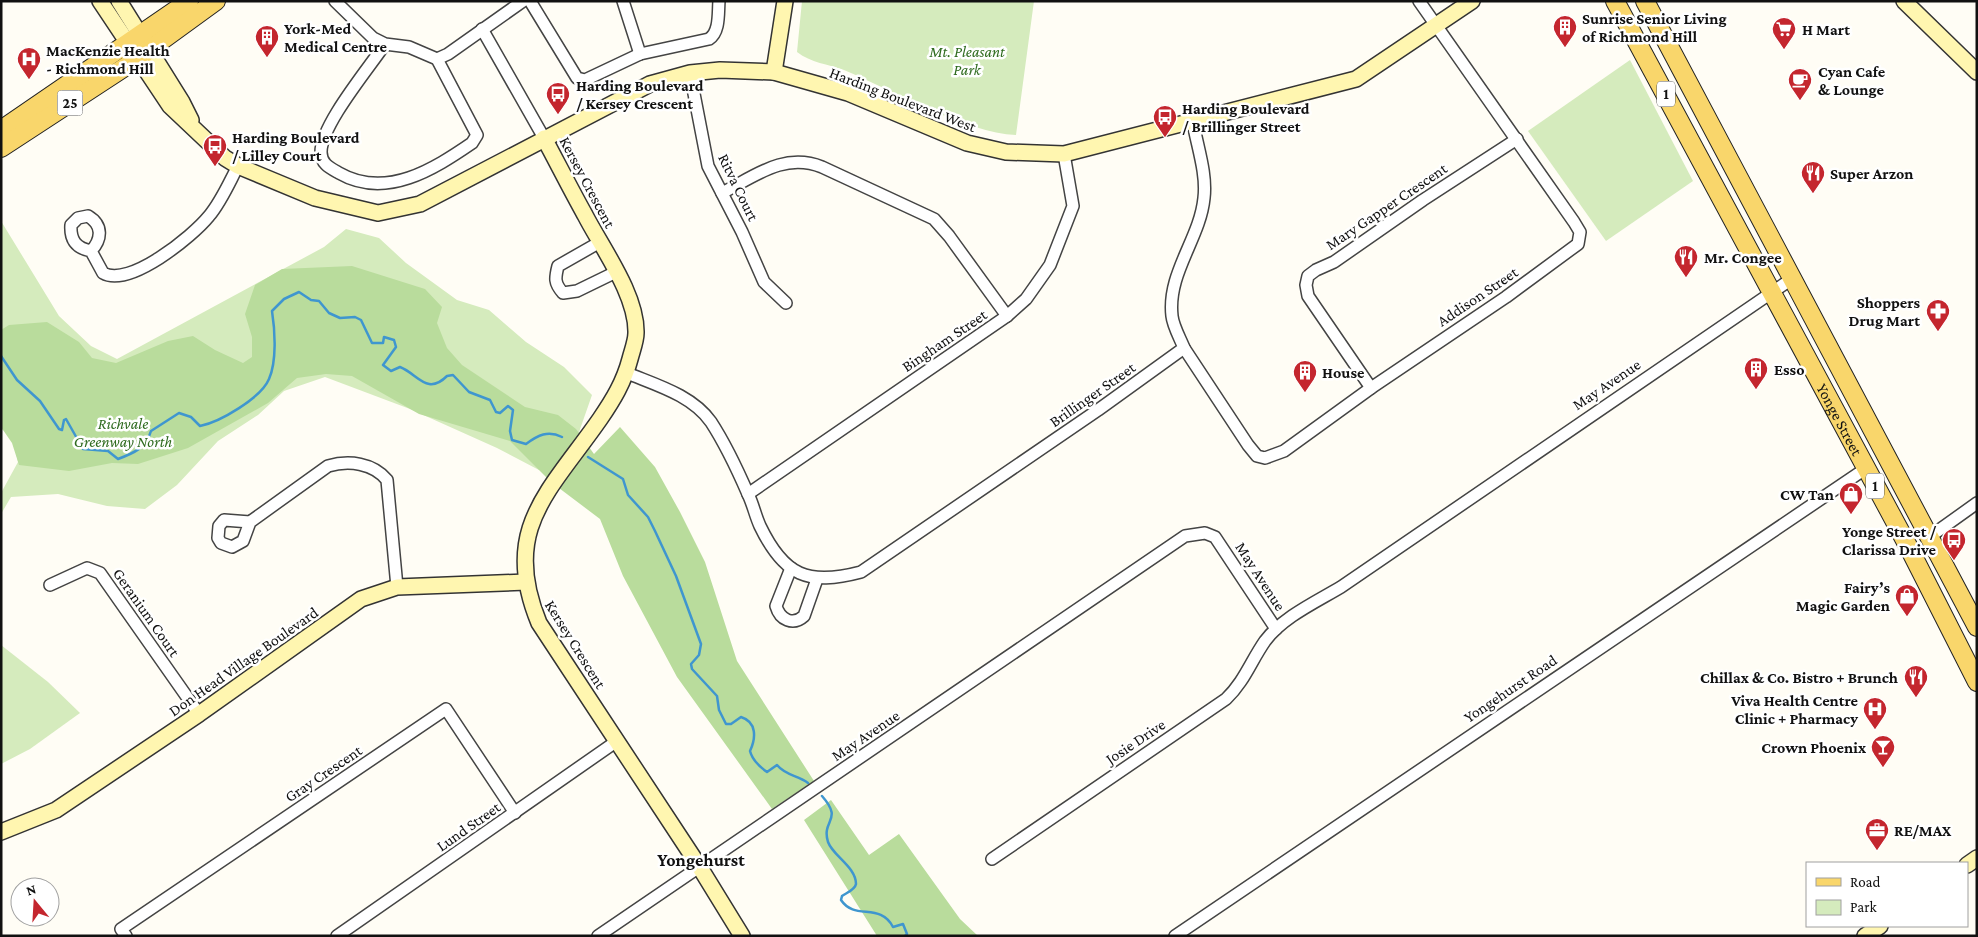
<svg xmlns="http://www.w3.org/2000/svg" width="1978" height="937" font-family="'Crimson Pro',serif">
<rect width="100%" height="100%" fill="#fffdf5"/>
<g fill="#d5ebbd">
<path d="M 802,1 L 1034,1 L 1016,135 C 966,133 892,90 844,70 C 828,64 811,63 797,52 Z"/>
<polygon points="1630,60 1693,181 1606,241 1528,131"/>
<polygon points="1,221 59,316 91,346 117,359 324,247 346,229 379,238 406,263 457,300 489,310 526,342 564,367 592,395 578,435 539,470 497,448 410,409 325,377 284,391 258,415 218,441 177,485 145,509 107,506 58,494 11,497 1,514 1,493 18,462 12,434 1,429"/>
<polygon points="1,645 48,682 80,713 30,749 1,764"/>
</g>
<g fill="#b9dc9c">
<polygon points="352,266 425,289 442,307 437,323 447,348 462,365 525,407 558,415 576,429 594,454 620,427 655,467 680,512 705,562 737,661 814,781 772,809 677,677 623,576 600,519 551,482 510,441 419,414 352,376 326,374 297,378 268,403 188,448 138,464 112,463 69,471 19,465 12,443 1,427 1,330 9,325 47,322 79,342 92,358 116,363 168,341 193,336 215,350 243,363 252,357 252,337 245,314 255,285 282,269"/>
<polygon points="831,800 869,855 899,834 960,919 978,936 877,936 804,820"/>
</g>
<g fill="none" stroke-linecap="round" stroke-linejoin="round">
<g stroke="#3f96cf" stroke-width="2.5">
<path d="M 1,356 L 17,380 L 40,401 L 59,429 L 62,430 L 64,420 L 66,419 L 83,449 L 108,451 L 118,459 C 134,453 146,448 151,431 L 179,413 L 191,417 L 200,426 C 220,422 261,398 269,379 C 277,361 275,330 272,311 L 284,299 L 299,292 L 311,300 L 319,301 L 329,313 L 340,318 L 355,317 L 361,320 L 372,343 L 383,343 L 384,337 L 394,340 L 396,347 L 383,365 L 391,371 L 400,367 C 418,374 427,396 447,376 L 453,375 L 469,392 L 490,400 L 496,412 L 500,413 L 508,406 L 513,410 L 510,431 L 512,440 L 526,444 C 538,435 548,430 562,437"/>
<path d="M 588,457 L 623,479 L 628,495 L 648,517 L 655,531 L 676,576 L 701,644 L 699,655 L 691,664 L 692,669 L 717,696 L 719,710 L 726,724 L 731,724 L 741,717 C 757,722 756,738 750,751 C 752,759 760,767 767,772 L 777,765 C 786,776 798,775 808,783"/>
<path d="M 822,796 C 844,821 821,819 828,842 C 833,856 856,867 856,884 C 855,890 846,893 842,896 L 841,900 C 855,921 880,902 893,927 L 903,924 L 907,934 L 905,936"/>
</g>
<g stroke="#444" stroke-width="14">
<g id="street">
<path d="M 335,1 L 373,38 L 385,44 L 409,47 L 437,59 L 477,135 L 472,143 C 434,169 386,200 339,173 C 330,168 321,164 321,152 C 321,125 369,68 385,44"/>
<path d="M 530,1 L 577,78 L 585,80 L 640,54 L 709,39 C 720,32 718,13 719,1"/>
<polyline points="623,1 640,54"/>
<polyline points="482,29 544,138"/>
<polyline points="437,59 448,54 523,1"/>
<polyline points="690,73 708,166 742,232 764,282 786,303"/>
<path d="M 722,193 C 755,176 784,152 822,167 L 934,219 L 949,236 L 1007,316"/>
<path d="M 600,242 L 558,266 C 555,278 554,283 563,293 L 577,291 L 616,272"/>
<path d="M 91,251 C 76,248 70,240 71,225 L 78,218 L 88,216 C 103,225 102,239 91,251 L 103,273 C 129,288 192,237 209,216 C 221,202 229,183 238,166"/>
<polyline points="1184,348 1248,445 1257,456 1265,458 1284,451 1371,388 1506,297 1578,244 1580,232 1574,222 1419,1"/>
<path d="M 627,373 C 656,385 692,395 711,422 C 724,442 738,471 748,494 C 753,504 755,515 760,526 C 784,576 808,586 861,572 L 1098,410 L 1184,348 C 1180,338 1173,326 1172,316 C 1167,273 1200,239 1204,198 C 1207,173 1197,146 1193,122"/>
<polyline points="1371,388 1308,296 1306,285 1308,276 1316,270 1334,262 1423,200 1517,139"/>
<polyline points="748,494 1007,316 1026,299 1050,265 1073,206 1064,154"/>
<path d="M 250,522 L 243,541 L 232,547 L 221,543 L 218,538 L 219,526 L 224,520 L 250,522 L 328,466 C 349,460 373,463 387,480 L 397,587"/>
<polyline points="1928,538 1977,503"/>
<path d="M 791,568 L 776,606 C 780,620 793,626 804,616 L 817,579"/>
<polyline points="50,585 87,568 100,573 199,714"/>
<path d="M 992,859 L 1226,699 C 1244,682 1251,661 1265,641 C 1283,617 1316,602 1341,587 L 1793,278"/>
<polyline points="126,936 121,929 446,709 515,813"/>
<polyline points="337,936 617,741"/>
<polyline points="598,936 1185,536 1205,533 1215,537 1276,629"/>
<polyline points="1175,936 1865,469"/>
</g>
</g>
<g stroke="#333" stroke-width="18">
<g id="secondary">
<polyline points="100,1 170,106 225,158 238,166 315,198 378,213 420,204 650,84 690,73 720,70 774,72 848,93 967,143 1006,152 1064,154 1356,79 1472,1"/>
<polyline points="119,1 182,102 191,120"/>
<polyline points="1904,1 1977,72"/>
<polyline points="774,72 785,1"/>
<path d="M 544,138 C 558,164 571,190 585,215 C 602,248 637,295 636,333 C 636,341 632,351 630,359 C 624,382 613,400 600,419 C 550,491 500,529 539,623 L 699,866 L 742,936"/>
<polyline points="1,832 56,810 199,714 361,599 397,587 526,582"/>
<polyline points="1967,865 1977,858"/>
<polyline points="1865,936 1880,926"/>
</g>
</g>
<g stroke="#222" stroke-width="20">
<g id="primary">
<path id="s1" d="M 1615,1 L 1907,544 L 1977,682"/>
<polyline points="1645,1 1977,627"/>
<polyline points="1,130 189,1"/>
<polyline points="1,148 128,65 216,1"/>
</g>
</g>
<use href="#street" stroke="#fff" stroke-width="11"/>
<use href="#secondary" stroke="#fff6b0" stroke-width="15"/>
<use href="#primary" stroke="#f9d66b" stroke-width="18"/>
</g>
<defs>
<g id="building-pin" transform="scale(1.25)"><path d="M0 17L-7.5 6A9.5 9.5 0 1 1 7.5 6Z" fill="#c4262e" stroke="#fff"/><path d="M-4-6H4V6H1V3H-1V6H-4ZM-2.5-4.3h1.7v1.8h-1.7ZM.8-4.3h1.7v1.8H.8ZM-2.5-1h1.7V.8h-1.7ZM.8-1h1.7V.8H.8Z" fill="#fff"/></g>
<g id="supermarket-pin" transform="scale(1.25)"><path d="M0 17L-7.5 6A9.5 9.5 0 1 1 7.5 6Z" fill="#c4262e" stroke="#fff"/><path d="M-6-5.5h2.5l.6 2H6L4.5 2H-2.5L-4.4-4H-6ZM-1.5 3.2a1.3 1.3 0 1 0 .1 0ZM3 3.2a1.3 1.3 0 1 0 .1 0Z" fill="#fff"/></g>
<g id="hospital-pin" transform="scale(1.25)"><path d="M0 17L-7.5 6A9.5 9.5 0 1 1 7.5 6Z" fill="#c4262e" stroke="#fff"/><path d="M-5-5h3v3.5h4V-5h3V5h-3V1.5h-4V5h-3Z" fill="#fff"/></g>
<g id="cafe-pin" transform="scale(1.25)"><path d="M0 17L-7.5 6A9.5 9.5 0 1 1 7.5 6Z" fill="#c4262e" stroke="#fff"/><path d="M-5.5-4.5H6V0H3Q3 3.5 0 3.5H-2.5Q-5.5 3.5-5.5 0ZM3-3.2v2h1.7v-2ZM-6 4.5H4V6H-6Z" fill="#fff"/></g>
<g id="bus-pin" transform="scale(1.25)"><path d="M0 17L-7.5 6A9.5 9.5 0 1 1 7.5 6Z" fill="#c4262e" stroke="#fff"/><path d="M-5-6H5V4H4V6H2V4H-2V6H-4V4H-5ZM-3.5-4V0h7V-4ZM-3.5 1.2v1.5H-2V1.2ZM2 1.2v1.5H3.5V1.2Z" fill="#fff"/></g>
<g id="restaurant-pin" transform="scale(1.25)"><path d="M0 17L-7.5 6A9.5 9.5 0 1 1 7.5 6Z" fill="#c4262e" stroke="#fff"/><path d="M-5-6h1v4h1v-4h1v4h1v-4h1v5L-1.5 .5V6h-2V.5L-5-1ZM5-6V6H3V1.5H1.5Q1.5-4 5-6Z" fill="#fff"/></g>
<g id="pharmacy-pin" transform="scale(1.25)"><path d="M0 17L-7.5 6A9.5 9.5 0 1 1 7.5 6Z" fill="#c4262e" stroke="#fff"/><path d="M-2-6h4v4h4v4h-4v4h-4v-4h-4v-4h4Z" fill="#fff"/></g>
<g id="shop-pin" transform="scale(1.25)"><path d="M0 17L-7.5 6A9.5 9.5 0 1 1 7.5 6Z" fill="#c4262e" stroke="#fff"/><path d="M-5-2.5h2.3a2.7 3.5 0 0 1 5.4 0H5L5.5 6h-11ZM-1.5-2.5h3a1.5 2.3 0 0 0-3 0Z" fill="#fff"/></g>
<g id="bar-pin" transform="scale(1.25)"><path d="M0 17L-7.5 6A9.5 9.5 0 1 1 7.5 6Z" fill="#c4262e" stroke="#fff"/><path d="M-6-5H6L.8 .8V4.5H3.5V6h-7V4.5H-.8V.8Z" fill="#fff"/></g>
<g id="office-pin" transform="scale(1.25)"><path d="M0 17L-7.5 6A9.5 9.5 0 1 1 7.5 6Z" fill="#c4262e" stroke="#fff"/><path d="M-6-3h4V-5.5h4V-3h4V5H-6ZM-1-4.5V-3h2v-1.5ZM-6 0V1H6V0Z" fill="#fff"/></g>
</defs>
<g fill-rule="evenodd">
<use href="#building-pin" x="1565" y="27"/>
<use href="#supermarket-pin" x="1784" y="29"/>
<use href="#building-pin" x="267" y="37"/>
<use href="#hospital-pin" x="29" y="59"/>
<use href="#cafe-pin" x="1800" y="80"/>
<use href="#bus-pin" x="558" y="94"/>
<use href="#bus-pin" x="1165" y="117"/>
<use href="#bus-pin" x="215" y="146"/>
<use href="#restaurant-pin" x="1813" y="173"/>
<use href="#restaurant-pin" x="1686" y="257"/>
<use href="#pharmacy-pin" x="1938" y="311"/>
<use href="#building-pin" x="1756" y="369"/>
<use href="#building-pin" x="1305" y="372"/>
<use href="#shop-pin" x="1851" y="494"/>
<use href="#bus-pin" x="1954" y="540"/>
<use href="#shop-pin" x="1907" y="596"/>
<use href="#restaurant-pin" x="1916" y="677"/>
<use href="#hospital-pin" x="1875" y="709"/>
<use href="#bar-pin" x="1883" y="747"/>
<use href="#office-pin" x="1877" y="830"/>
</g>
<g text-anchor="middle" stroke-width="5" stroke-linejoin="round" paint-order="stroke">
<g fill="#fff" stroke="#585858" stroke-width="1">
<rect x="1657" y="81.5" width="18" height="25" rx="4"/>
<rect x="57.5" y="90.5" width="25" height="25" rx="4"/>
<rect x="1866" y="473.5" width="18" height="25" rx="4"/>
</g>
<g font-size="15" font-weight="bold" fill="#111">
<text x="1666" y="99">1</text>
<text x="70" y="108">25</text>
<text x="1875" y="491">1</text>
</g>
<g font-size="16" font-weight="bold" fill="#111" stroke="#fff" text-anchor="start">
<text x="1582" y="24">Sunrise Senior Living<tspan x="1582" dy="18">of Richmond Hill</tspan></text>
<text x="284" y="34">York-Med<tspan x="284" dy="18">Medical Centre</tspan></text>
<text x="1802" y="35">H Mart</text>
<text x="46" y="56">MacKenzie Health<tspan x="46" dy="18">- Richmond Hill</tspan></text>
<text x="1818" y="77">Cyan Cafe<tspan x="1818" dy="18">&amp; Lounge</tspan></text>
<text x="576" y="91">Harding Boulevard<tspan x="576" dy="18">/ Kersey Crescent</tspan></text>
<text x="1182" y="114">Harding Boulevard<tspan x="1182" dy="18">/ Brillinger Street</tspan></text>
<text x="232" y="143">Harding Boulevard<tspan x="232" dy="18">/ Lilley Court</tspan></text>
<text x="1830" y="179">Super Arzon</text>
<text x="1704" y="263">Mr. Congee</text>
<text x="1920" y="308" text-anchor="end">Shoppers<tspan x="1920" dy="18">Drug Mart</tspan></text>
<text x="1774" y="375">Esso</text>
<text x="1322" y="378">House</text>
<text x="1834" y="500" text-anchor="end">CW Tan</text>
<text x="1936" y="537" text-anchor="end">Yonge Street /<tspan x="1936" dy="18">Clarissa Drive</tspan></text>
<text x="1890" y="593" text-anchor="end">Fairy’s<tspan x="1890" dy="18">Magic Garden</tspan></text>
<text x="1898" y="683" text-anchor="end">Chillax &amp; Co. Bistro + Brunch</text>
<text x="1858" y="706" text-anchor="end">Viva Health Centre<tspan x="1858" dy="18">Clinic + Pharmacy</tspan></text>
<text x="1866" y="753" text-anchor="end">Crown Phoenix</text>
<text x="1894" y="836">RE/MAX</text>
</g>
<g font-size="16" font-style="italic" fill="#2f6b1f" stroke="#fff">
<text x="967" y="57">Mt. Pleasant<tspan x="967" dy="18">Park</tspan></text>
<text x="123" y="429">Richvale<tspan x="123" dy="18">Greenway North</tspan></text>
</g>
<g font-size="16" fill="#111" stroke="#fff">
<text transform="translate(903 99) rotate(21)" y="6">Harding Boulevard West</text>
<text transform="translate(588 182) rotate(62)" y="6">Kersey Crescent</text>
<text transform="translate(739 187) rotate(64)" y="6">Ritva Court</text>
<text transform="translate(1386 206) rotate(-34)" y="6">Mary Gapper Crescent</text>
<text transform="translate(1477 296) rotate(-34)" y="6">Addison Street</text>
<text transform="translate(944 340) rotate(-34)" y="6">Bingham Street</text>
<text transform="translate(1606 384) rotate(-34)" y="6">May Avenue</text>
<text transform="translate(1092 394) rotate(-35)" y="6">Brillinger Street</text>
<text dy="6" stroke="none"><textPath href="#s1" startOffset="475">Yonge Street</textPath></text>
<text transform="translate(1261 576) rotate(57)" y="6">May Avenue</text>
<text transform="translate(147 612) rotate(55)" y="6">Geranium Court</text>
<text transform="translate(576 644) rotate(58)" y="6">Kersey Crescent</text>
<text transform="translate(243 661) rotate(-35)" y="6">Don Head Village Boulevard</text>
<text transform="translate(1510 688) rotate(-34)" y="6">Yongehurst Road</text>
<text transform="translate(865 735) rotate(-34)" y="6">May Avenue</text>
<text transform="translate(1135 741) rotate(-34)" y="6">Josie Drive</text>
<text transform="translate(323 773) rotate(-34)" y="6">Gray Crescent</text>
<text transform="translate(468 826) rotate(-35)" y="6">Lund Street</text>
</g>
<g font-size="18" font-weight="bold" fill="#111" stroke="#fff">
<text x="701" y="866">Yongehurst</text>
</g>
</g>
<rect width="1978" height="937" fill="none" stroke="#111111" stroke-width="5"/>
<rect x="1806" y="862" width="162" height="65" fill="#ffffff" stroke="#a0a0a0"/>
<rect x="1816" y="878" width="25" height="8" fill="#f9d66b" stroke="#a0a0a0"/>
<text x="1850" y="887" font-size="15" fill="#111111">Road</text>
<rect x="1816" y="900" width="25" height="15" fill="#d5ebbd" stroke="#a0a0a0"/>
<text x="1850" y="912" font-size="15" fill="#111111">Park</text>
<g transform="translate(35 902) rotate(342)"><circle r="24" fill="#ffffff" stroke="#a0a0a0"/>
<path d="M0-4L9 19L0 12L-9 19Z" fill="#c4262e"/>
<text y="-8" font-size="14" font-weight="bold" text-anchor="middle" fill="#111111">N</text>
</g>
</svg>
